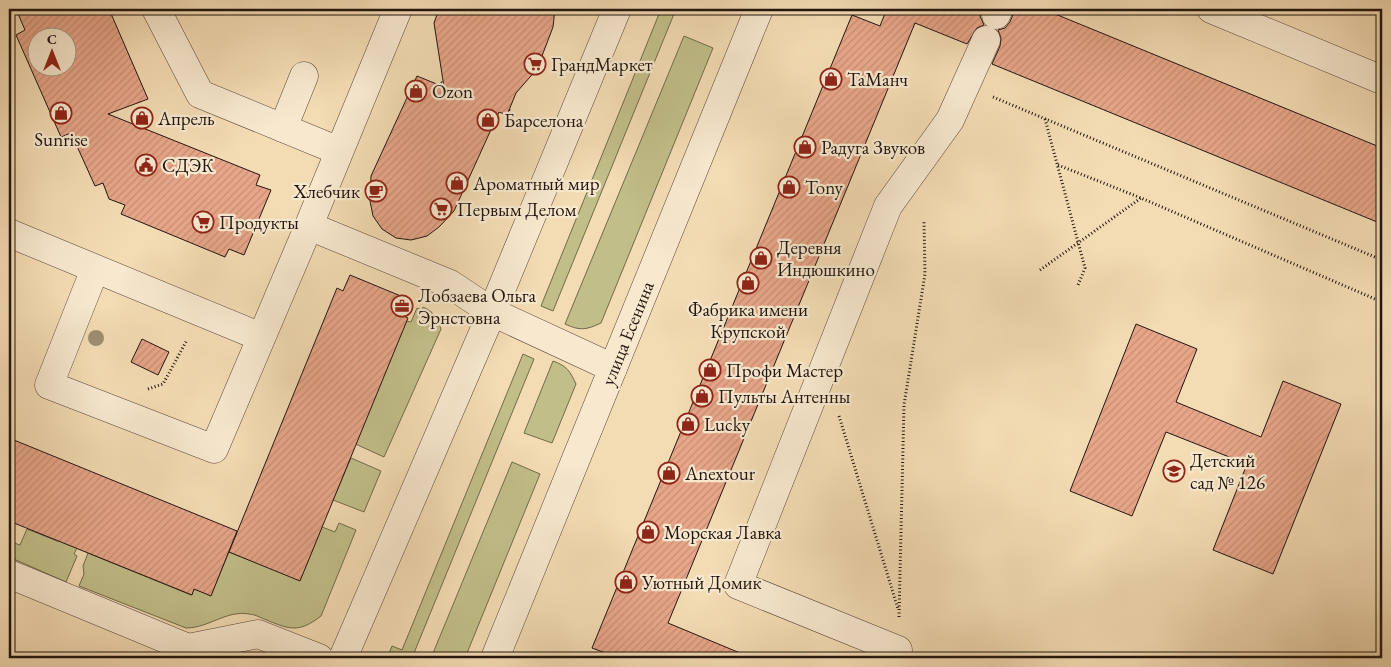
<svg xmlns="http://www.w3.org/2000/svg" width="1391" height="667" font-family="'EB Garamond',serif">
<defs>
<pattern id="building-hatch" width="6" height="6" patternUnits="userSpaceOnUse" patternTransform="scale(1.25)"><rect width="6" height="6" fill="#e7a689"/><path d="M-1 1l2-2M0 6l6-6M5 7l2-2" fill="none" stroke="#c68e75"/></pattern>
</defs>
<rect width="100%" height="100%" fill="#f3dbb3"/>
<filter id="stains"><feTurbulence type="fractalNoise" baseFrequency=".004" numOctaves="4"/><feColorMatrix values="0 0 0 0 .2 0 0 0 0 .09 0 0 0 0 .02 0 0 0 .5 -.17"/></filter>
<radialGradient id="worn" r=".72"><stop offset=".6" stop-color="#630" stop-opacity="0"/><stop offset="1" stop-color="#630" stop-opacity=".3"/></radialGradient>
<g fill="#c1be89" stroke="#716a4c">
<polygon points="661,9 676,9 553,311 541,306"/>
<path d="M 684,36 L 713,48 L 601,323 C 586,330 580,331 565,324 Z"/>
<path d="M 423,307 C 434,312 437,317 441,329 L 384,457 L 349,441 L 406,321 L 411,322 L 417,308 L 422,310 Z"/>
<polygon points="523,354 534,359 412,658 387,658 392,646 402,650"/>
<path d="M 553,361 C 567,366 570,371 576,384 L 552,443 L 524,433 Z"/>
<polygon points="351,458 381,471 364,512 333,500"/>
<polygon points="512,462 540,474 465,658 431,658"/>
<path d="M 339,523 L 356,530 L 321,616 C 298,634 289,629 264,619 C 259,617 254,614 249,614 C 226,610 209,628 186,628 L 79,586 L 84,574 L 83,566 L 88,553 L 191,595 L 194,589 L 211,595 L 229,552 L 300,580 L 322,527 L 335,532 Z"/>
<polygon points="27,529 57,541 80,542 74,554 77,556 66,582 9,557 9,550 12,542 20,545"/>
</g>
<g fill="url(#building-hatch)" stroke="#211510" fill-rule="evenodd">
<path d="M 16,9 L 109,9 L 148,99 L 108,114 L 260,175 L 256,185 L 271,190 L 244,255 L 229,249 L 225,257 L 121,214 L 125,205 L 109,199 L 103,183 L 95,186 L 71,133 L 61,137 L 16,35 L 25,30 ZM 38,38 L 68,38 L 68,68 L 38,68 Z"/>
<polygon points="439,9 555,9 553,27 537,69 516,93 507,115 499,112 454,211 439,227 427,236 411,240 396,238 382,229 373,216 370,201 371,176 417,76 444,87 434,23"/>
<polygon points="882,9 982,9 980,16 984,25 977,28 967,44 915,23 668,623 752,658 619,658 592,648 852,15 880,26 886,11"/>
<polygon points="1015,9 1043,9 1382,148 1382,224 992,64 1000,46 1001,38 998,30 1005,28 1010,22"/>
<polygon points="350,275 408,299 401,315 408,318 300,581 229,552 337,288 343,291"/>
<polygon points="1136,324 1197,349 1176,402 1261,437 1283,381 1341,404 1273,574 1213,550 1247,464 1166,432 1132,516 1070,491"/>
<polygon points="142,339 169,352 158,375 131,362"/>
<polygon points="9,438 237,531 211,596 194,589 192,595 9,521"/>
</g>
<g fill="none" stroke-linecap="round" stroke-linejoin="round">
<g stroke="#564639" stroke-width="29">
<g id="minor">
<polyline points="156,9 200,94 339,151"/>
<polyline points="1211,9 1382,80"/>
<polyline points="996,15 999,9"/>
<polyline points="283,128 304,76"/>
<polyline points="309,226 450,284 492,312 613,368"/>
<polyline points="9,233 261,337"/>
<polyline points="95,269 49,385 214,449 305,235 398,9"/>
<polyline points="9,574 188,648 258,634 319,658"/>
<polyline points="898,650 738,585 888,206 950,120 986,40"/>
<polyline points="343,658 492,312 617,9"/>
<polyline points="495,658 759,9"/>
</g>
</g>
<g stroke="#211510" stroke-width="3" stroke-dasharray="1 2.5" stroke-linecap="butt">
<polyline points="441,82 442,83"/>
<polyline points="993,97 1382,260"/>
<polyline points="509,110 510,111"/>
<polyline points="1045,119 1085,268 1078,285"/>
<polyline points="1058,165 1141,198 1382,302"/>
<polyline points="1040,270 1141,198"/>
<polyline points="148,389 163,384 187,340"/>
<polyline points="839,416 898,609"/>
<polyline points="899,617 904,405 925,274 924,222"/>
</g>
<use href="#minor" stroke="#f7e8ce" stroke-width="28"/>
</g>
<circle fill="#9e8f70" cx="96" cy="338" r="8"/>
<defs>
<g id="supermarket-ring" transform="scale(1.125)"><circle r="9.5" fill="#f7e8ce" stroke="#8f2418" stroke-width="1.5"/><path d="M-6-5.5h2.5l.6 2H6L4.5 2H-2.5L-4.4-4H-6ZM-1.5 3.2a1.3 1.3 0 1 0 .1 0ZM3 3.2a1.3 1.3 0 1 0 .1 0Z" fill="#8f2418"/></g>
<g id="shop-ring" transform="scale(1.125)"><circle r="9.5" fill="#f7e8ce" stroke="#8f2418" stroke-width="1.5"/><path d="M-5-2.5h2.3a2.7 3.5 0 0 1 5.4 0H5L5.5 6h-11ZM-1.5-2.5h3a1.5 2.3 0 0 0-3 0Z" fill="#8f2418"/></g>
<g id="civic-ring" transform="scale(1.125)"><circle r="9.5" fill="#f7e8ce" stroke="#8f2418" stroke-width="1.5"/><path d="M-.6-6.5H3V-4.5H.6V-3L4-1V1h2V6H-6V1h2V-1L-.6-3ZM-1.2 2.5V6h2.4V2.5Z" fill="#8f2418"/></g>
<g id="cafe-ring" transform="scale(1.125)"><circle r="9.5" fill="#f7e8ce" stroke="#8f2418" stroke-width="1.5"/><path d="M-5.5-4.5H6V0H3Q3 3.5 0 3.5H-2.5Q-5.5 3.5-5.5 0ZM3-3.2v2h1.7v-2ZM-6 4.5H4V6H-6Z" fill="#8f2418"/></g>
<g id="office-ring" transform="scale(1.125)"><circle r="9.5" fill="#f7e8ce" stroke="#8f2418" stroke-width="1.5"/><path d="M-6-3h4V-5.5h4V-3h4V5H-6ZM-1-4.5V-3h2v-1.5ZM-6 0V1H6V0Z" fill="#8f2418"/></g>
<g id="school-ring" transform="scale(1.125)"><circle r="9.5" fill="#f7e8ce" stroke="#8f2418" stroke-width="1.5"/><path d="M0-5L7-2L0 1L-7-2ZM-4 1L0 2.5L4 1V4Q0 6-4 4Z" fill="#8f2418"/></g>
</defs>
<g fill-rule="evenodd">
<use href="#supermarket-ring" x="535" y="64"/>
<use href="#shop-ring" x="831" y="79"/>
<use href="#shop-ring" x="416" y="91"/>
<use href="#shop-ring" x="61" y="113"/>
<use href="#shop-ring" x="142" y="118"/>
<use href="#shop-ring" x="488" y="120"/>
<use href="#shop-ring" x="805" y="147"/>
<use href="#civic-ring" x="146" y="165"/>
<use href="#shop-ring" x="457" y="183"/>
<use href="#shop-ring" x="789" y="187"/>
<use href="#cafe-ring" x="376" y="191"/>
<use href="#supermarket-ring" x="441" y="209"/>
<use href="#supermarket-ring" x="203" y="222"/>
<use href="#shop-ring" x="761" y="258"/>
<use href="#shop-ring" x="748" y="283"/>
<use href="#office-ring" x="402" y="306"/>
<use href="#shop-ring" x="710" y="370"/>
<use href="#shop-ring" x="702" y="396"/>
<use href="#shop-ring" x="688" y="424"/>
<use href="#school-ring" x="1174" y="471"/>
<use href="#shop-ring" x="669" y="473"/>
<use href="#shop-ring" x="648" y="532"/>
<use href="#shop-ring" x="626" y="582"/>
</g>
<g text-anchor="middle" stroke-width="4.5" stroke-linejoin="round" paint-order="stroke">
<g font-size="19" fill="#211510" stroke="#f7e8ce" text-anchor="start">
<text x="551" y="71">ГрандМаркет</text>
<text x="847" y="86">ТаМанч</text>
<text x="432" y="98">Ozon</text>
<text x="158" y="125">Апрель</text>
<text x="504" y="127">Барселона</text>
<text x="61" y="146" text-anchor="middle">Sunrise</text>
<text x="821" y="154">Радуга Звуков</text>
<text x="162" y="172">СДЭК</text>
<text x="473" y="190">Ароматный мир</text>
<text x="805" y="194">Tony</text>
<text x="360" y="198" text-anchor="end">Хлебчик</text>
<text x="457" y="216">Первым Делом</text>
<text x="219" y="229">Продукты</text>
<text x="777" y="254">Деревня<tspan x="777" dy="22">Индюшкино</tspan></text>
<text x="418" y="302">Лобзаева Ольга<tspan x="418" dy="22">Эрнстовна</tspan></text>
<text x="748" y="316" text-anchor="middle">Фабрика имени<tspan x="748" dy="22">Крупской</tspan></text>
<text x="726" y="377">Профи Мастер</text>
<text x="718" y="403">Пульты Антенны</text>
<text x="704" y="431">Lucky</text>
<text x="1190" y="467">Детский<tspan x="1190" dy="22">сад № 126</tspan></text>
<text x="685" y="480">Anextour</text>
<text x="664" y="539">Морская Лавка</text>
<text x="642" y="589">Уютный Домик</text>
</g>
<g font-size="19" fill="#211510" stroke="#f7e8ce">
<text transform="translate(627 333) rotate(-68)" y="7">улица Есенина</text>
</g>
</g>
<rect width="1391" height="667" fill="none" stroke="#f3dbb3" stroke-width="30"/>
<rect x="10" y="10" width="1371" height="647" fill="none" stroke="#211510" stroke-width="2.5"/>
<rect x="15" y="15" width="1361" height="637" fill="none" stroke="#211510"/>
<g transform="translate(52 52)"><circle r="24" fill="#f7e8ce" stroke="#a19482"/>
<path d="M0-4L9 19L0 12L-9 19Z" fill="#8f2418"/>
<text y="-8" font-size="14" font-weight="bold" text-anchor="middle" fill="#211510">С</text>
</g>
<rect width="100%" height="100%" filter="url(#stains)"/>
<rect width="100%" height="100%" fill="url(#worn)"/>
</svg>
